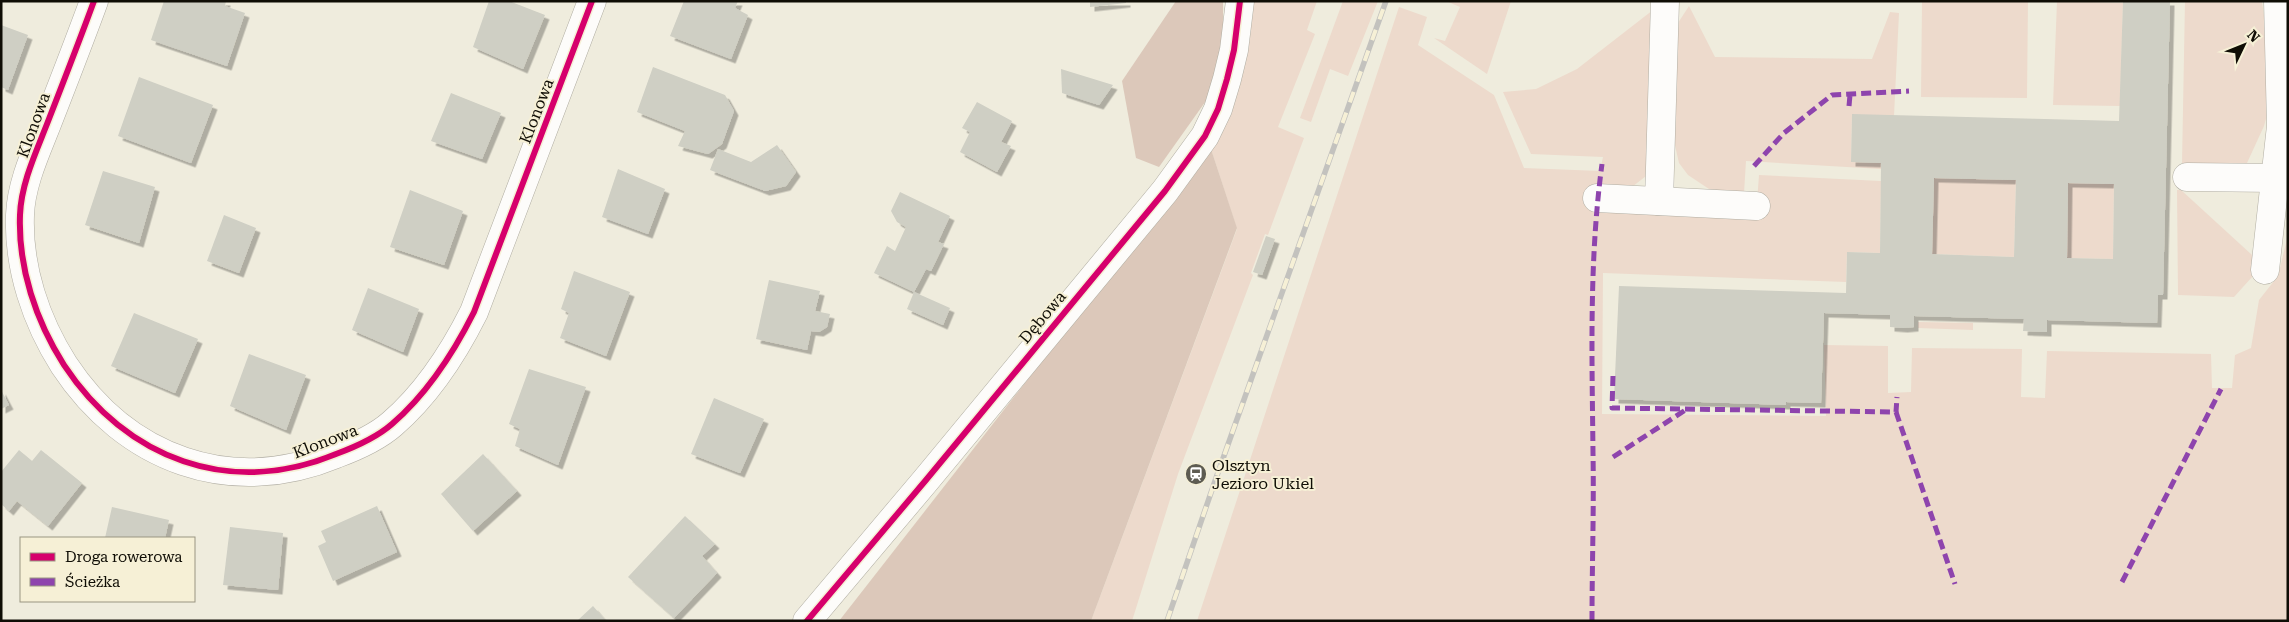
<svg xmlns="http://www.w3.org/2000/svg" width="2289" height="622" font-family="'Roboto Serif',serif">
<defs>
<filter id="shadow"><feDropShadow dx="4.5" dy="4.5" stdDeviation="0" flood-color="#0004"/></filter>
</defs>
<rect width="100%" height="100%" fill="#efecdd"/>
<g fill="#eddacc">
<polygon points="1252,1 1317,1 1307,30 1315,34 1278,127 1304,138 1268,235 1265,234 1251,273 1253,275 1178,474 1132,621 1091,621 1237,229 1210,146 1232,92 1250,39"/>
<polygon points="1343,1 1378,1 1348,76 1330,69 1311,122 1300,118"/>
<polygon points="1446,1 1511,1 1487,74 1434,38 1445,41 1460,7"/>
<polygon points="1922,1 2028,1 2027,98 1921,97"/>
<polygon points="2057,1 2123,3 2120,106 2053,105"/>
<polygon points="2185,1 2262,2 2266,29 2269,108 2264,126 2247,163 2182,163"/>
<polygon points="1689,6 1715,57 1872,59 1890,12 1899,13 1894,116 1852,115 1851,162 1881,163 1881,169 1746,161 1744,193 1712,191 1688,175 1679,163 1674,141 1676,26"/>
<polygon points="1399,7 1427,17 1418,45 1494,95 1524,168 1600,171 1603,157 1531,154 1503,92 1536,89 1577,69 1653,10 1650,173 1628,190 1756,216 1759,175 1881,181 1880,253 1847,252 1846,282 1603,273 1602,414 1826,416 1824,345 1888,346 1888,393 1911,392 1912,348 2022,349 2021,397 2045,398 2047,351 2211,354 2212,388 2232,388 2235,355 2251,348 2259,300 2278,276 2288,235 2288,621 1197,621"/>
<polygon points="1934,178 2016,180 2014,257 1932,254"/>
<polygon points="2068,183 2114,184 2113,259 2067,258"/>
<polygon points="2177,190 2181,190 2252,255 2252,277 2234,297 2178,295"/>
<polygon points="1918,322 1973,323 1973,330 1918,328"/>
</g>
<g fill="#dcc8ba">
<polygon points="1176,1 1223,1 1223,36 1208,98 1159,167 1136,158 1122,81"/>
<polygon points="1210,146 1237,228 1091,621 839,621"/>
</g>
<g fill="#cfcfc4" fill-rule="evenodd" filter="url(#shadow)">
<polygon points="164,1 226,1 225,6 245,13 227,66 151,40"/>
<polygon points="489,1 509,1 545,15 523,69 473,47"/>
<polygon points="684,1 738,1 735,8 748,15 731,59 670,36"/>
<polygon points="1090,1 1126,1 1126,3 1090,7"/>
<path d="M 2123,1 L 2170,1 L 2163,295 L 2158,295 L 2157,323 L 2047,320 L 2047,332 L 2023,331 L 2024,319 L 1914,316 L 1914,327 L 1903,328 L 1890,327 L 1890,315 L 1824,313 L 1821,403 L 1786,402 L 1786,405 L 1614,399 L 1619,286 L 1846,293 L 1847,252 L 1880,253 L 1881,163 L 1851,162 L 1852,114 L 2119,121 ZM 1934,178 L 2016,180 L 2014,257 L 1932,254 ZM 2068,183 L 2114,184 L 2113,259 L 2067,258 Z"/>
<polygon points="1,25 28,35 8,90 1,87"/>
<polygon points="653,67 725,95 734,111 722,144 708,154 678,146 685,131 637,112"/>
<polygon points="1061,69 1113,85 1099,105 1062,93"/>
<polygon points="139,77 213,105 191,163 118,136"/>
<polygon points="451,93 501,113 482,159 431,141"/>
<polygon points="977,102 1012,121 1001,142 1011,146 997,172 960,152 970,132 962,128"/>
<polygon points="777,145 796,172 786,186 765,191 710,170 718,149 751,162"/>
<polygon points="618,169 665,189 648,234 602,217"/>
<polygon points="103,171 155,187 139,243 85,225"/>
<polygon points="410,190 463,211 444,265 390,247"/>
<polygon points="900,192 950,216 938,242 944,244 931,271 926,269 914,292 874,273 887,246 895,251 906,227 897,222 891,211"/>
<polygon points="224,215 256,228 239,273 207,261"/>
<polygon points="1266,236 1275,239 1262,275 1253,272"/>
<polygon points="574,271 630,292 606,356 560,338 569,313 561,309"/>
<polygon points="769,280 820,291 815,311 830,314 827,327 819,332 811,331 807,350 756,339"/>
<polygon points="368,288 419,309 403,352 352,330"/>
<polygon points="914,292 950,308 943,325 907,309"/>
<polygon points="134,313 198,339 175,393 111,366"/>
<polygon points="249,354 306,375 286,430 230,406"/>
<polygon points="529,369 586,387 558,465 515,446 520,429 509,424"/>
<polygon points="1,390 9,405 1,409"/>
<polygon points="714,398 764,419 740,473 691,454"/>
<polygon points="19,450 32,461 41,450 82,483 48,526 17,501 9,511 1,504 1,472"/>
<polygon points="483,454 517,491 473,531 441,494"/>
<polygon points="377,506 397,552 333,581 318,546 326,542 321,531"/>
<polygon points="112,507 169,520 165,538 105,538"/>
<polygon points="685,516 715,544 702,556 717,573 674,618 628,577"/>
<polygon points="230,527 283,533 278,590 223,585"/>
<polygon points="593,606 606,621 577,621"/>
</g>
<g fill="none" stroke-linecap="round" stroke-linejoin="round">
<g stroke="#b0ada2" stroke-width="29">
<g id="minor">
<path d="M 94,1 C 79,42 63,83 47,124 C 36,152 21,184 20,215 C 18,268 36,321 64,365 C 126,459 230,498 336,454 C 355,447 376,438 392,424 C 428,393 453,354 474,312 L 592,1"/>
<polyline points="2187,177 2275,178"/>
<polyline points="1597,198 1756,206"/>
<polyline points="1659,201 1665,1"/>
<polyline points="2265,270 2281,126 2278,1"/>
<polyline points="807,621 926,480 1165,191 1205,136 1218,109 1227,79 1234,50 1240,1"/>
</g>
</g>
<use href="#minor" stroke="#fdfcfa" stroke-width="28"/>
<g stroke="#c3c2be" stroke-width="5.5">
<polyline id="rail" points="1167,621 1215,481 1386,1"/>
</g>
<use href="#rail" stroke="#f6f0d6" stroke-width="4" stroke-dasharray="11" stroke-linecap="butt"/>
<g stroke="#8e44ad" stroke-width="5" stroke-dasharray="10 5" stroke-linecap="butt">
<polyline points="1849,106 1850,95"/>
<polyline points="1754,166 1784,133 1832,95 1909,91"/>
<polyline points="1613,376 1612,408 1896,412 1897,397"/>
<polyline points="1896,412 1955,584"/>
<polyline points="1613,457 1687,409"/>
<polyline points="2122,582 2221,389"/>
<path d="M 1592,621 C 1592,565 1594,509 1593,453 C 1592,356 1589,260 1602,164"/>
</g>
<g stroke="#f6f0d6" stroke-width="9">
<g id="cycleway">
<path d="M 94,1 C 79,42 63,83 47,124 C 36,152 21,184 20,215 C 18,268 36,321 64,365 C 126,459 230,498 336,454 C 355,447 376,438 392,424 C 428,393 453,354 474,312 L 592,1"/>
<polyline points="807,621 926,480 1165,191 1205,136 1218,109 1227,79 1234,50 1240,1"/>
</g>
</g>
<use href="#cycleway" stroke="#d6006c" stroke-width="6"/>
</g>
<defs>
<g id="station-disc" transform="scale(1.125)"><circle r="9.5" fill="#5d5b51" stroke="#f6f0d6"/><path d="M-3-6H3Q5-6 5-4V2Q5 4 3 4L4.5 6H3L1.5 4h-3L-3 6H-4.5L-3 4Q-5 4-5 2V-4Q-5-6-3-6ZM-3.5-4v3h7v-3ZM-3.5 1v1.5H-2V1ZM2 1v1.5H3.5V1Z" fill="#fff"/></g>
</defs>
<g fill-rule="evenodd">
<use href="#station-disc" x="1196" y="474"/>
</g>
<g text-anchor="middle" stroke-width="4" stroke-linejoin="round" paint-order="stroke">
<g font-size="16" fill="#0f0d05" stroke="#f6f0d6">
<text transform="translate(536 111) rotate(-69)" y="6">Klonowa</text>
<text transform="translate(33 125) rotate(-70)" y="6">Klonowa</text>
<text transform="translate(1042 317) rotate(-50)" y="6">Dębowa</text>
<text transform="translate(325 441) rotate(-21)" y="6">Klonowa</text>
</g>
<g font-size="16" fill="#0f0d05" stroke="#f6f0d6" text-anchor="start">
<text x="1212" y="471">Olsztyn<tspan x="1212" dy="18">Jezioro Ukiel</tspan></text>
</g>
</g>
<rect width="2289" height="622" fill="none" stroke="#0f0d05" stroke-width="5"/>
<rect x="20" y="537" width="175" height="65" fill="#f6f0d6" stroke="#9a9582"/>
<rect x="30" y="553" width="25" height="8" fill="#d6006c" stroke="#9a9582"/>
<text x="65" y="562" font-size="15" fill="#0f0d05">Droga rowerowa</text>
<rect x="30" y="578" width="25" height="8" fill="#8e44ad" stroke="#9a9582"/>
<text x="65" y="587" font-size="15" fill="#0f0d05">Ścieżka</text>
<g transform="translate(2244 45) rotate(47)" stroke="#f6f0d6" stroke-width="4" paint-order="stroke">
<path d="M0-4L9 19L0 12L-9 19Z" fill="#0f0d05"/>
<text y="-8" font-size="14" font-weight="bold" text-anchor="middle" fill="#0f0d05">N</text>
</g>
</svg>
